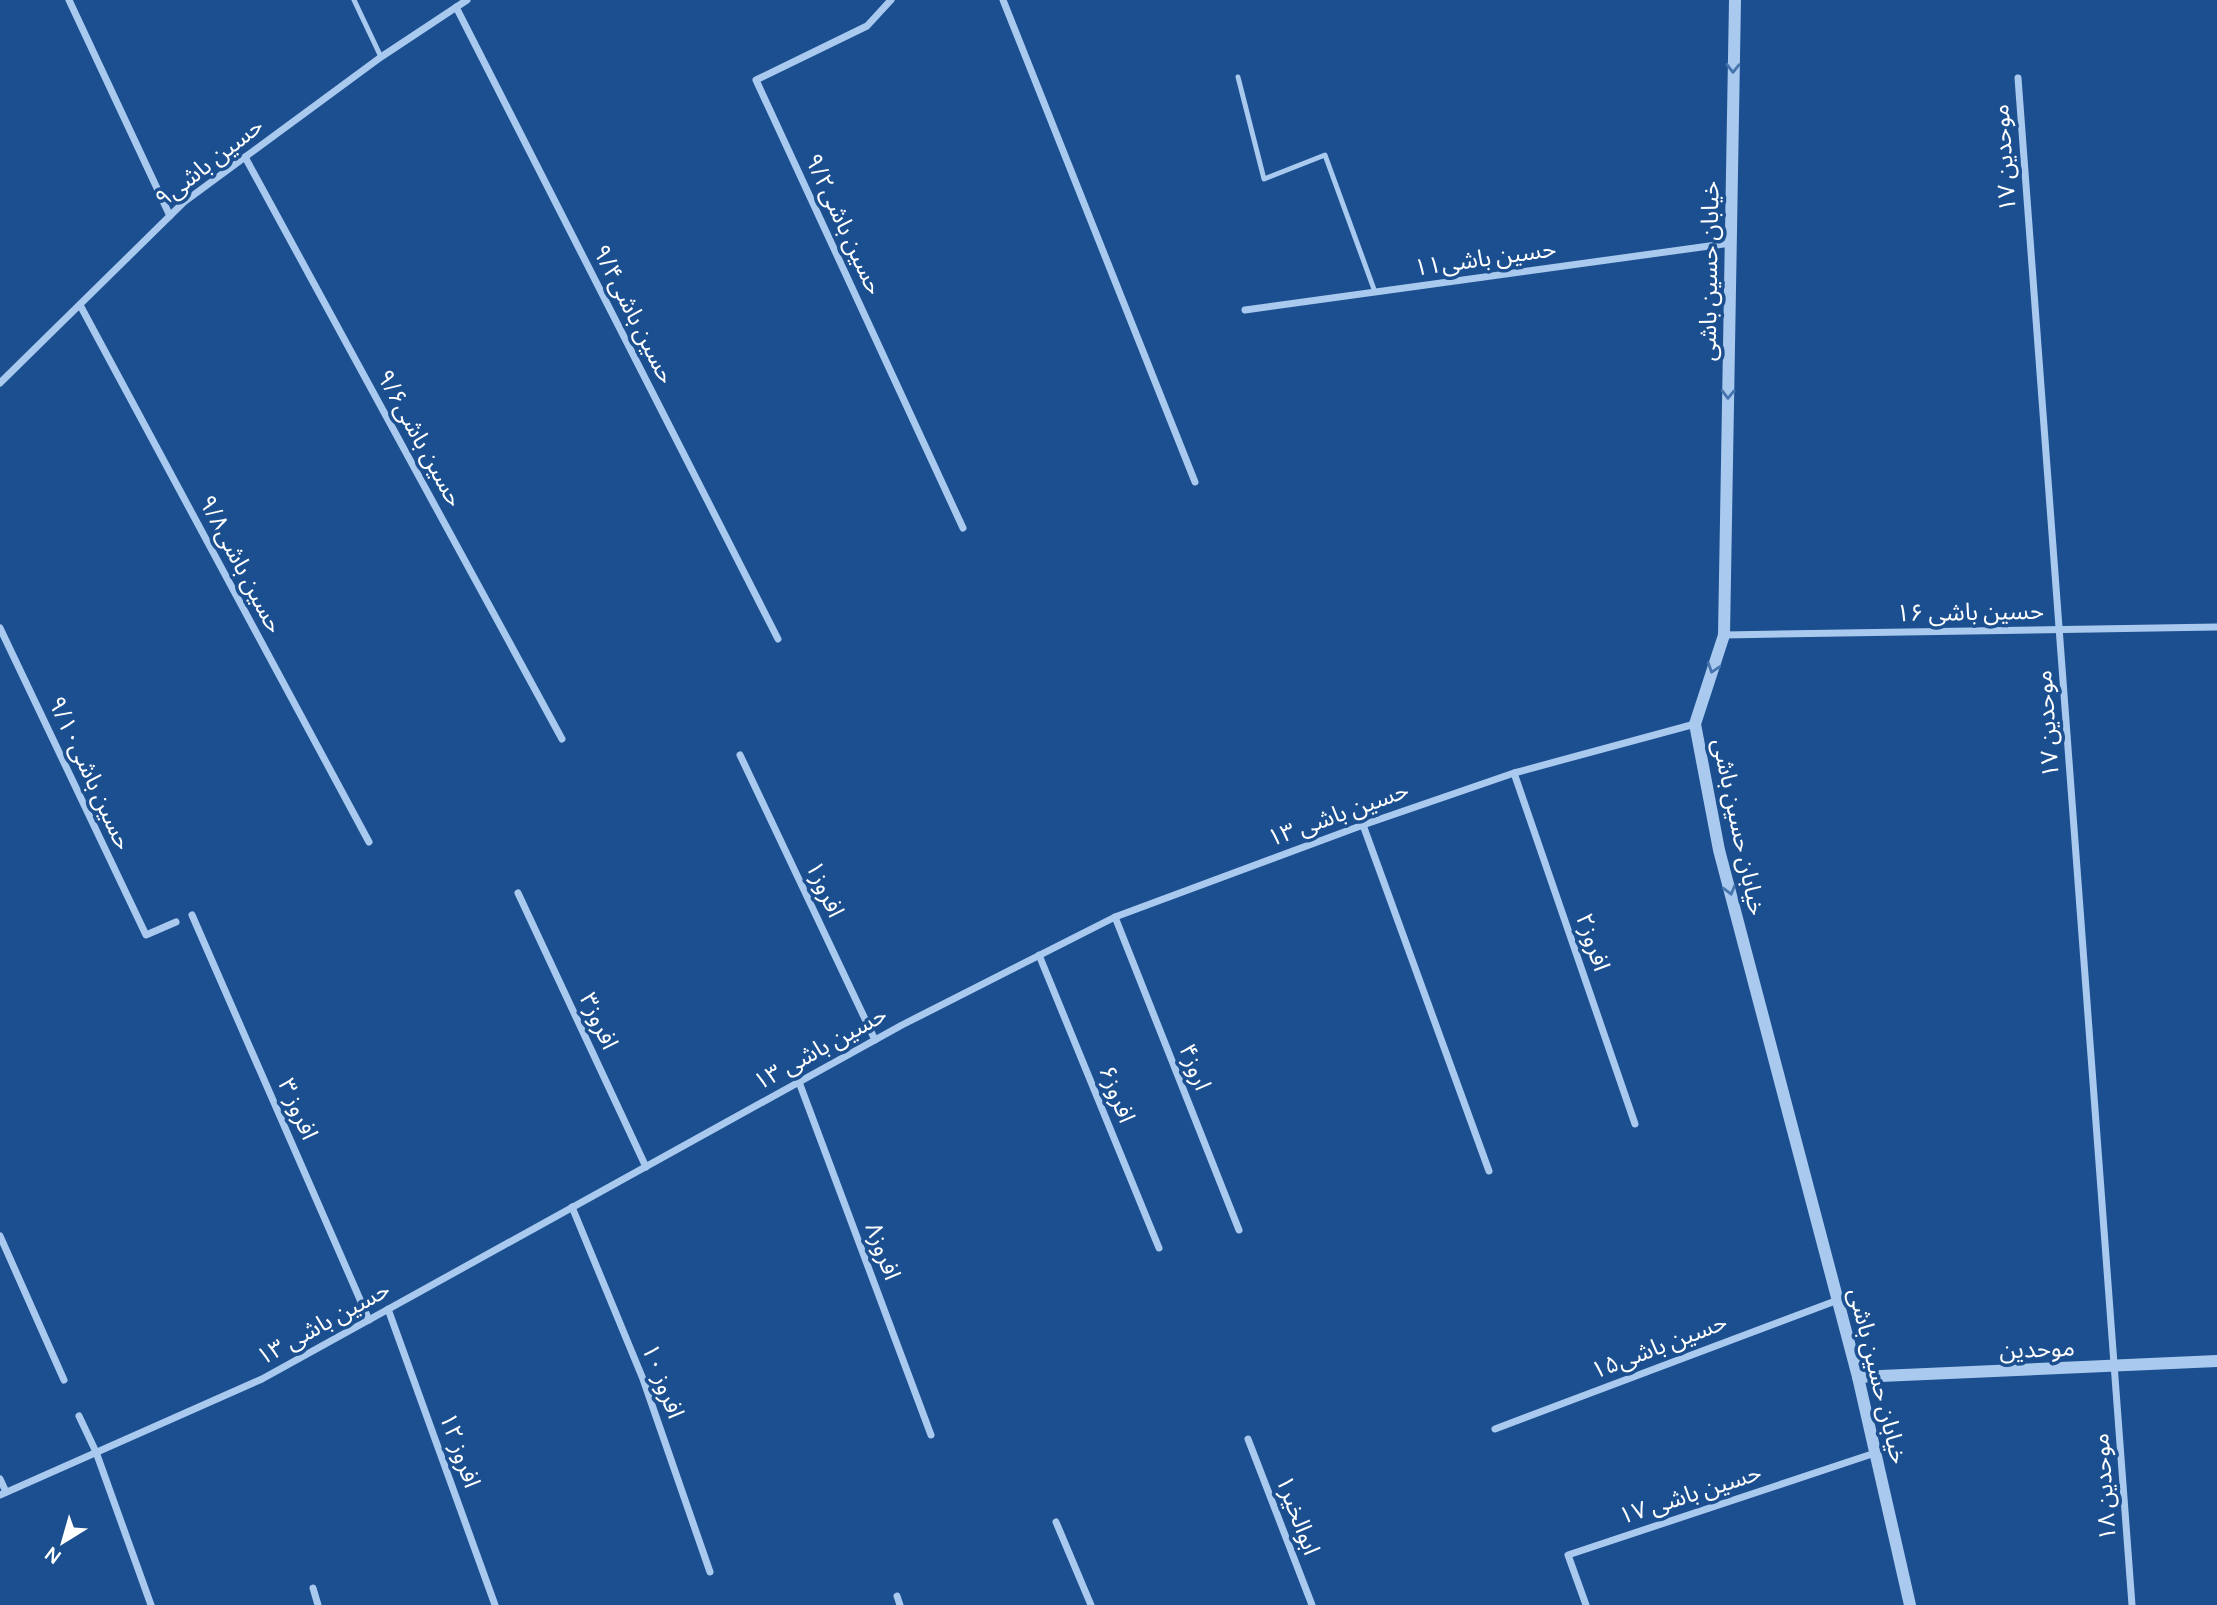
<svg xmlns="http://www.w3.org/2000/svg" width="2217" height="1605" font-family="Manrope,'Noto Sans Arabic',sans-serif">
<rect width="100%" height="100%" fill="#1b4f8f"/>
<g fill="none" stroke-linecap="round" stroke-linejoin="round">
<g stroke="#a9c9ee" stroke-width="5">
<polyline points="354,0 381,57"/>
<polyline points="1238,77 1264,179 1325,155 1375,292"/>
</g>
<g stroke="#a9c9ee" stroke-width="7">
<polyline points="69,0 170,216"/>
<polyline points="891,0 867,26 756,80 963,528"/>
<polyline points="1003,0 1195,482"/>
<polyline points="456,7 778,639"/>
<polyline points="2018,78 2132,1605"/>
<polyline points="245,157 562,739"/>
<polyline points="80,305 369,842"/>
<polyline points="1245,310 1731,243"/>
<polyline points="0,383 184,202 381,57 467,0"/>
<polyline points="0,628 146,935 176,922"/>
<polyline points="1724,635 2217,627"/>
<polyline points="740,755 875,1040"/>
<polyline points="1514,773 1635,1124"/>
<polyline points="1363,825 1489,1171"/>
<polyline points="518,893 646,1167"/>
<polyline points="192,915 369,1320"/>
<polyline points="1115,917 1239,1230"/>
<polyline points="1039,955 1159,1248"/>
<polyline points="799,1082 931,1435"/>
<polyline points="572,1207 643,1379 710,1572"/>
<polyline points="0,1236 64,1380"/>
<polyline points="388,1309 495,1605"/>
<polyline points="79,1416 96,1452 151,1605"/>
<polyline points="1495,1429 1838,1300"/>
<polyline points="1248,1439 1312,1605"/>
<polyline points="0,1479 6,1492"/>
<polyline points="0,1495 262,1379 902,1025 1115,917 1363,825 1514,773 1695,724"/>
<polyline points="1056,1522 1091,1605"/>
<polyline points="313,1588 318,1605"/>
<polyline points="897,1596 900,1605"/>
<polyline points="1586,1605 1568,1555 1875,1453"/>
</g>
<g stroke="#a9c9ee" stroke-width="12">
<polyline points="1735,0 1724,635 1695,724 1719,850 1858,1377 1910,1605"/>
<polyline points="1858,1377 2217,1361"/>
</g>
</g>
<defs><path id="oneway-chevron" d="M-2-3.5L2.5 0L-2 3.5" fill="none" stroke-width="1.6" stroke-linecap="round" stroke-linejoin="round" transform="scale(1.75)"/></defs>
<g stroke="#4674ac">
<use href="#oneway-chevron" transform="translate(1733 68) rotate(91)"/>
<use href="#oneway-chevron" transform="translate(1728 394) rotate(91)"/>
<use href="#oneway-chevron" transform="translate(1713 668) rotate(108)"/>
<use href="#oneway-chevron" transform="translate(1730 890) rotate(75)"/>
</g>
<g text-anchor="middle" stroke-width="7" stroke-linejoin="round" paint-order="stroke">
<g font-size="24" fill="#fff" stroke="#1b4f8f">
<text transform="translate(2004 158) rotate(-94)" y="8">موحدین ۱۷</text>
<text transform="translate(209 162) rotate(-38)" y="8">حسین باشی۹</text>
<text transform="translate(844 224) rotate(65)" y="8">حسین باشی۹/۲</text>
<text transform="translate(1485 258) rotate(-8)" y="8">حسین باشی۱۱</text>
<text transform="translate(1709 271) rotate(-89)" y="8">خیابان حسین باشی</text>
<text transform="translate(634 314) rotate(63)" y="8">حسین باشی۹/۴</text>
<text transform="translate(420 438) rotate(61)" y="8">حسین باشی۹/۶</text>
<text transform="translate(241 564) rotate(62)" y="8">حسین باشی۹/۸</text>
<text transform="translate(1970 612) rotate(-1)" y="8">حسین باشی ۱۶</text>
<text transform="translate(2047 724) rotate(-94)" y="8">موحدین ۱۷</text>
<text transform="translate(90 773) rotate(65)" y="8">حسین باشی۹/۱۰</text>
<text transform="translate(1338 814) rotate(-20)" y="8">حسین باشی ۱۳</text>
<text transform="translate(1739 827) rotate(78)" y="8">خیابان حسین باشی</text>
<text transform="translate(825 889) rotate(65)" y="8">افروز۱</text>
<text transform="translate(1593 942) rotate(71)" y="8">افروز۲</text>
<text transform="translate(599 1021) rotate(65)" y="8">افروز۳</text>
<text transform="translate(820 1048) rotate(-29)" y="8">حسین باشی ۱۳</text>
<text transform="translate(1195 1067) rotate(68)" y="8">اروز۴</text>
<text transform="translate(1117 1094) rotate(68)" y="8">افروز۶</text>
<text transform="translate(298 1109) rotate(66)" y="8">افروز ۳</text>
<text transform="translate(883 1251) rotate(69)" y="8">افروز۸</text>
<text transform="translate(323 1323) rotate(-29)" y="8">حسین باشی ۱۳</text>
<text transform="translate(1659 1346) rotate(-21)" y="8">حسین باشی۱۵</text>
<text transform="translate(2037 1349) rotate(-2)" y="8">موحدین</text>
<text transform="translate(1878 1376) rotate(76)" y="8">خیابان حسین باشی</text>
<text transform="translate(663 1381) rotate(69)" y="8">افروز ۱۰</text>
<text transform="translate(460 1450) rotate(70)" y="8">افروز ۱۲</text>
<text transform="translate(2104 1487) rotate(-94)" y="8">موحدین ۱۸</text>
<text transform="translate(1690 1494) rotate(-18)" y="8">حسین باشی ۱۷</text>
<text transform="translate(1298 1515) rotate(69)" y="8">ابوالخیر۱</text>
</g>
</g>
<g transform="translate(63 1542) rotate(217)" stroke="#1b4f8f" stroke-width="5" paint-order="stroke">
<path d="M0-5L12 26L0 18L-12 26Z" fill="#ffffff"/>
<text y="-10" font-size="19" font-weight="bold" text-anchor="middle" fill="#ffffff">N</text>
</g>
</svg>
